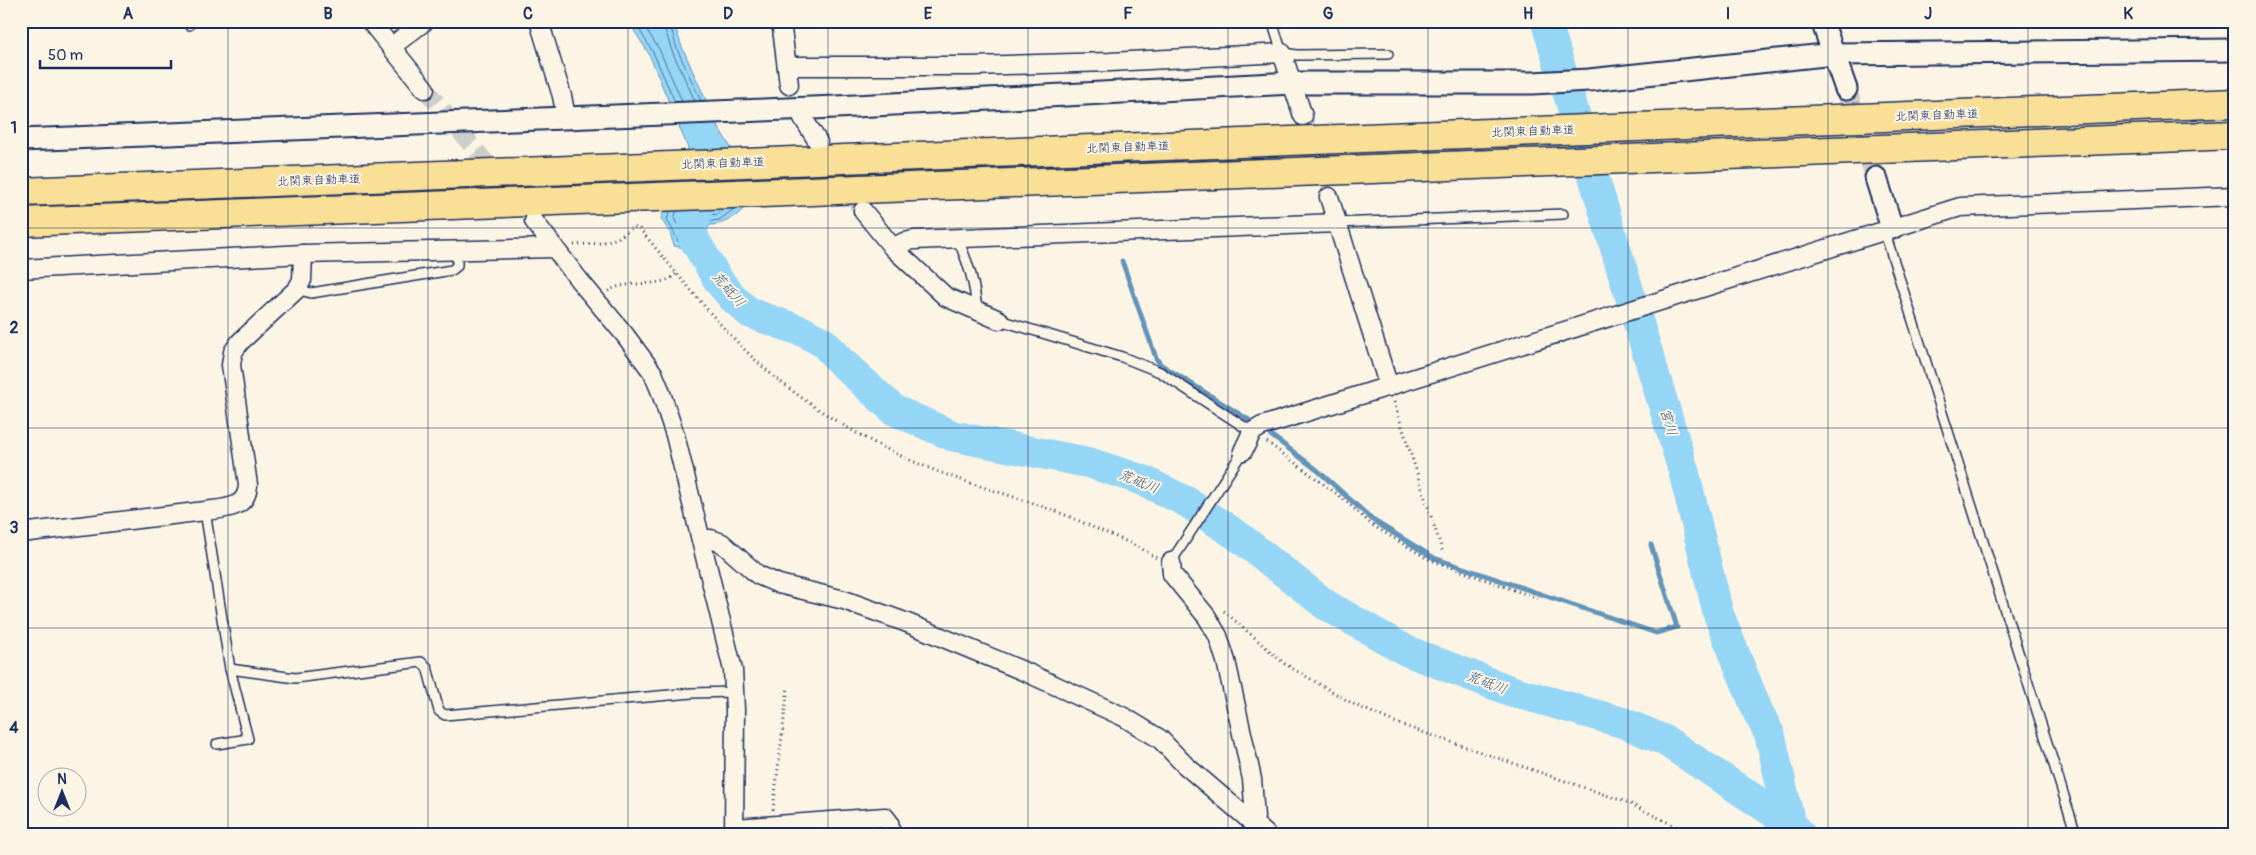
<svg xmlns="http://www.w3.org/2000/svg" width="2256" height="855" font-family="Pangolin,'Klee One',sans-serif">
<rect width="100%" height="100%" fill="#fcf5e5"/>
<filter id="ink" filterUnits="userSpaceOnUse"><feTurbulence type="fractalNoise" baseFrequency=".02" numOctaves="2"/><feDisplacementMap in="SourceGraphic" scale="10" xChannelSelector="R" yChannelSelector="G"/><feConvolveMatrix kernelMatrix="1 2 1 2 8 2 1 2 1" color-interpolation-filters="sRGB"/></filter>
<g filter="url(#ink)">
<path fill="#95d5f6" stroke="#6493b9" d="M 628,21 L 673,21 L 682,47 L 718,127 L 733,151 L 756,181 C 753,188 751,197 747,204 C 740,216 723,225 710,225 L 704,234 L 703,247 L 697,250 L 674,246 L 670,233 L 661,219 L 688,148 L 649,54 Z"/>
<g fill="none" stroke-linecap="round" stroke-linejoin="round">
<g stroke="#4c719b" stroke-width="1">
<polyline points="634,21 653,52 675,102"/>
<polyline points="641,21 659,49 682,101"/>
<polyline points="662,21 672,51 695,101"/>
<polyline points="669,21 677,49 701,101"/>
<polyline points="677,211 674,218 682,235 690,237 703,216 718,214 724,209"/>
<polyline points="670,212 667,219 678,241 696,244 699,242 699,232 706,222 719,220 734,209"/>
</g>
<g stroke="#6493b9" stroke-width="5">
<polyline points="1122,261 1156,358 1160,364 1257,425"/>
<polyline points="1264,430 1316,469 1374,521 1434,558 1656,633 1677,627 1651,545"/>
<polyline points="1709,616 1718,613"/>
</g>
<g stroke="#95d5f6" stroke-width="31">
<polyline points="1546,21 1684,472 1718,613 1758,712 1770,735 1790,823"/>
<polyline points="698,208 692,226 694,239 718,280 733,298 750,313 804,332 824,343 840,361 894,410 953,436 1090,463 1142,480 1187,502 1238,536 1326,605 1407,651 1511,691 1624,723 1664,740 1790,823 1800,834"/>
</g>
<g stroke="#cfcdca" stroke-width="18" stroke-dasharray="18 9" stroke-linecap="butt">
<polyline points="425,89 522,206"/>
<polyline points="1303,116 1329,197"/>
<polyline points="825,153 863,211"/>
</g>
<polyline stroke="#cfcdca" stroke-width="21" stroke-dasharray="21 11" stroke-linecap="butt" points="1846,89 1876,178"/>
<g stroke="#1b2f5e" stroke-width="12">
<g id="service">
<polyline points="189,21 189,25"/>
<polyline points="1272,21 1282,53 1297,55 1388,54"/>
<polyline points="1337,223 1563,214"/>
<polyline points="1884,230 2076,834"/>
<path d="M 957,238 C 967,259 977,288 976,311"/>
<polyline points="297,289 311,293 452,270 457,266 457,251"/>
<polyline points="999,320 1122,357 1160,372 1252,432"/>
<polyline points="205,511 230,669 248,739 217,744"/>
<polyline points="1171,562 1243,451"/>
<polyline points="230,669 295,678 421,662 427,667 439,711 445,715 692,693 734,692"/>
</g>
</g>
<g stroke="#1b2f5e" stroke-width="21">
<g id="minor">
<polyline points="370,21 425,89"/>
<polyline points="539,21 562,96 566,117"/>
<polyline points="781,21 789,85"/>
<polyline points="391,47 425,21"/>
<polyline points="787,66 971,66 1110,62 1282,53 1303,116"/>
<polyline points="803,118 818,142"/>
<polyline points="1329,197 1389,387"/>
<polyline points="863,211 893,248 946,297 999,320"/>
<polyline points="534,221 579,280 625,335 653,373 660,390 675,435 733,670 735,710 734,834"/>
<polyline points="893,248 904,242 914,240 1337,223"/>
<polyline points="21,269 303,254 553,248"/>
<polyline points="1243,451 1252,432 1262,426 1960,207 2235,196"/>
<path d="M 21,533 L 205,511 C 225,508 247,509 248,485 L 231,365 L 233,352 L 240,342 L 297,289 L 302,280 L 303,254"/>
<polyline points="701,539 711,539 722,543 758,575 779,584 844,600 905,622 1028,673 1124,717 1160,739 1185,765 1266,834"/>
<polyline points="1171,562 1172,574 1207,617 1218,636 1226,661 1252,779 1255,817 1252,824"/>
<polyline points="735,828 885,817 889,822 891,834"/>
</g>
</g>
<g stroke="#1b2f5e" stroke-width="25">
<g id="tertiary">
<polyline points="1822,21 1846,89"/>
<polyline points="21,140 836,107 1293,83 1532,83 1589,80 1834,54 2235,50"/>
<polyline points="1876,178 1892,228"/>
</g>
</g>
<g stroke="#1b2f5e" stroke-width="31">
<g id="motorway">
<polyline points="21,192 2235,103"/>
<polyline points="21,222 2235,135"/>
</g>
</g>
<g stroke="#1b2f5e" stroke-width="3" stroke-dasharray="1 4" stroke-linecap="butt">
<path d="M 574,245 L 601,243 L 618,238 L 633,227 L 639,228 C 674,270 708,313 746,351 C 793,398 863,441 924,466 C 967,484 1013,495 1057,512 C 1072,517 1087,525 1102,531 C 1120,539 1140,546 1156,558"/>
<path d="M 608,291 C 629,278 662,290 677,273"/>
<polyline points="1394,402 1443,553"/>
<polyline points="1267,442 1341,497 1372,525 1428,559 1539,599"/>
<polyline points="1224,611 1285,664 1355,705 1399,724 1629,803 1691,834"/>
<polyline points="773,810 788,686"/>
</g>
<use href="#service" stroke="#fcf5e5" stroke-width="9"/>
<use href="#minor" stroke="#fcf5e5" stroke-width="18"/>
<use href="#tertiary" stroke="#fcf5e5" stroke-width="21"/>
<use href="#motorway" stroke="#fadf96" stroke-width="28"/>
</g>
</g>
<path fill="none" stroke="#1b2f5e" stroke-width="1" stroke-opacity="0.55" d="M 228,21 L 228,834M 428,21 L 428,834M 628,21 L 628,834M 828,21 L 828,834M 1028,21 L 1028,834M 1228,21 L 1228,834M 1428,21 L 1428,834M 1628,21 L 1628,834M 1828,21 L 1828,834M 2028,21 L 2028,834M 21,228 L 2235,228M 21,428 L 2235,428M 21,628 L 2235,628"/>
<g text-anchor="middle" stroke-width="4" stroke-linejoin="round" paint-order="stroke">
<g font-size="12" fill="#1b2f5e" stroke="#fcf5e5">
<text transform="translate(1937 115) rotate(-2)" y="4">北関東自動車道</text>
<text transform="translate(1533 131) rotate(-2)" y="4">北関東自動車道</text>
<text transform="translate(1128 147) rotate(-2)" y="4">北関東自動車道</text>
<text transform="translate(723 163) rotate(-2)" y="4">北関東自動車道</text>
<text transform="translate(319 180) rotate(-2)" y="4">北関東自動車道</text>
</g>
<g font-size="14" font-style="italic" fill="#3a5884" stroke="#fcf5e5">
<text transform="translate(729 289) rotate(49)" y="5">荒砥川</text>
<text transform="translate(1669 422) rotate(73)" y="5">宮川</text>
<text transform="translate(1139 481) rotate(22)" y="5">荒砥川</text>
<text transform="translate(1487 682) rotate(21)" y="5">荒砥川</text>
</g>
</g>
<rect width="2256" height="855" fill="none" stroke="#fcf5e5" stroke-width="55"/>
<g transform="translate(62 792)"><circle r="24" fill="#fcf5e5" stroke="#a2a6af"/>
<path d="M0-4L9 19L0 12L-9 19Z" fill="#1b2f5e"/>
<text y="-8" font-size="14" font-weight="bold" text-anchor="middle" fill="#1b2f5e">N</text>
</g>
<path d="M40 60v8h131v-8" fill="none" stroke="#1b2f5e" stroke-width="2.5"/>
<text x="48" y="60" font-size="15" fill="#1b2f5e" stroke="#fcf5e5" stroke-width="4" paint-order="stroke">50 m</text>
<rect x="28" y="28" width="2200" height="800" fill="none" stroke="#1b2f5e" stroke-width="2"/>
<g font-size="16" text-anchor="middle" font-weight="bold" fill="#1b2f5e">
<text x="128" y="19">A</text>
<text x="328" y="19">B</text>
<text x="528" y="19">C</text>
<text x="728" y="19">D</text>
<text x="928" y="19">E</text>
<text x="1128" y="19">F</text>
<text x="1328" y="19">G</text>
<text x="1528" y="19">H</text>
<text x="1728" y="19">I</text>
<text x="1928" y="19">J</text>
<text x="2128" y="19">K</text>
<text x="14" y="133">1</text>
<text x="14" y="333">2</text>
<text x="14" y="533">3</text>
<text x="14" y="733">4</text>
</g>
</svg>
